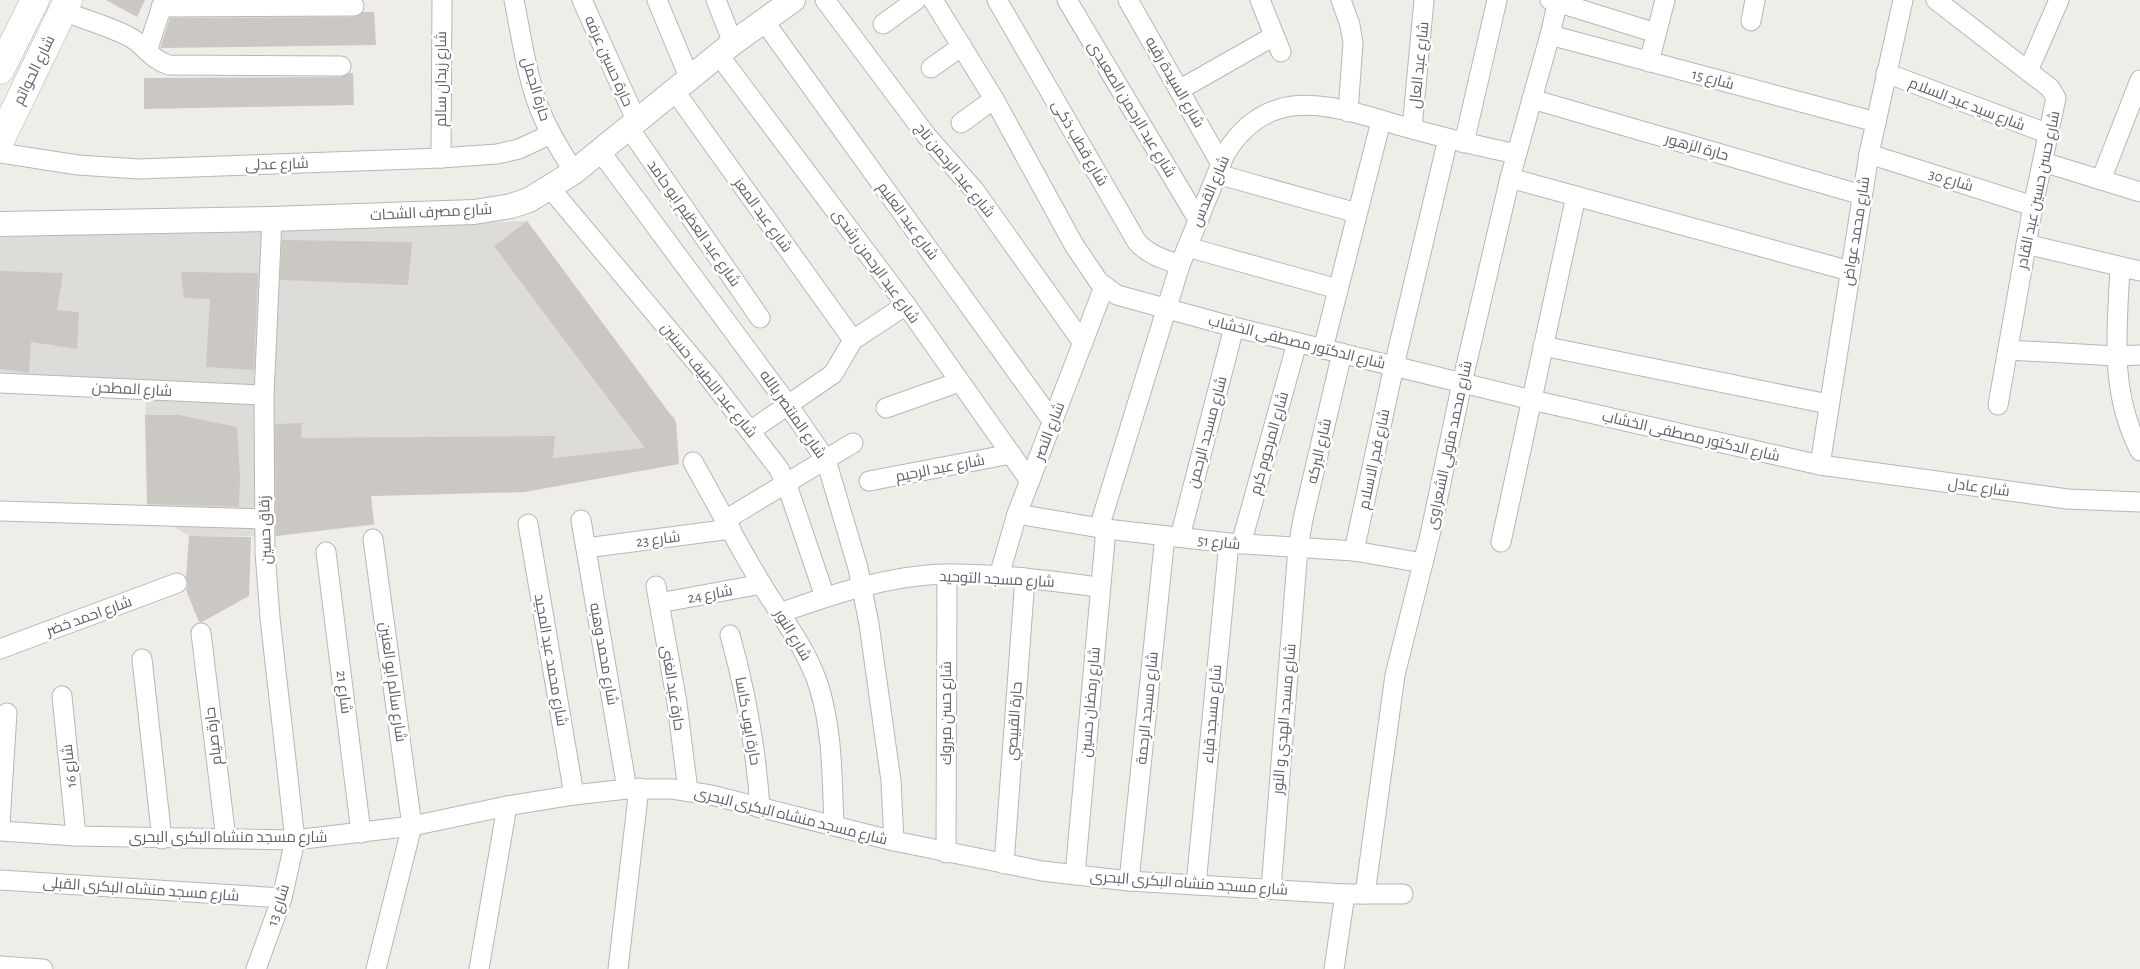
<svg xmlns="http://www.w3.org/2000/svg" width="2140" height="969" font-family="'Alegreya Sans',Cairo,sans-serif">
<rect width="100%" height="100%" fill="#efede7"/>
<polygon fill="#dedcd9" points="527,221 668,412 675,418 679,464 524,492 371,496 374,525 275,536 189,536 148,511 145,415 147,396 0,389 0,237"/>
<g fill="#cbc8c4">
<polygon points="106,0 145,0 137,17"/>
<polygon points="363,12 374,12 376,45 160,48 170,18 354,17"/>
<polygon points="350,73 353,73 354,105 144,109 144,78 341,77"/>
<polygon points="527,221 676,422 679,464 524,492 371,496 374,524 276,536 275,424 302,423 301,438 555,436 553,458 645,448 494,246"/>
<polygon points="282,240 412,242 408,285 280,280"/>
<polygon points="0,271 63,273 57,310 79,312 77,349 31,342 29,373 0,369"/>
<polygon points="181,272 258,273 254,370 206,367 210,299 184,298"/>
<polygon points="145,415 179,415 237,427 240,478 239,507 147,504"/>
<polygon points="189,536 251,537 249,596 202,622 199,622 186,590 188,584 186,577"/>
</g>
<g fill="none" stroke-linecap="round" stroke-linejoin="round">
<g stroke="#b4b7ba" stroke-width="21">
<g id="minor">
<path d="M 514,0 C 522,39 527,81 543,117 C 551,136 563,154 574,172"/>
<polyline points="582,0 637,122"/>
<polyline points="657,0 689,77"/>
<polyline points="716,0 733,43"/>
<polyline points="825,0 926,135 975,191 1083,343"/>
<polyline points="933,0 994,99 1074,245 1099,282 1117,295 1234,327 1532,400 1820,465 2067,499 2140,502"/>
<path d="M 997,0 L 1137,242 C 1149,255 1163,259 1180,265"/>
<polyline points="1067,0 1197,218"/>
<polyline points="1128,0 1221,164"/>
<polyline points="1260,0 1281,52"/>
<polyline points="1341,0 1350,25 1353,43 1348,112"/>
<polyline points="1550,0 1656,33"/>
<polyline points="1936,0 2050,88 2056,98 2033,206 1998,405"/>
<polyline points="161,7 354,6"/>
<path d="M 62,11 C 84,19 107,26 128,36 C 144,44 151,60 169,65 L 341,66"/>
<polyline points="764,21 1053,422"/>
<polyline points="1751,21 1755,0"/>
<polyline points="883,24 916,0"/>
<polyline points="1550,35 1876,122"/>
<polyline points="147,51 164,0"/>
<polyline points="718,54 906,305 1030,481"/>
<polyline points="1649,62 1665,0"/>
<polyline points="931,68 962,46"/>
<polyline points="2028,71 2059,0"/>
<polyline points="1886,73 2049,134"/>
<polyline points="674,90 853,340"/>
<polyline points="1179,90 1274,36"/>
<polyline points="1532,99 1862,195"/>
<polyline points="961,123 994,99"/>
<polyline points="629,128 760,318"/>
<polyline points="1412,129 1424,0"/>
<polyline points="1464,143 1497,0"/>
<polyline points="600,151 788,405 826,460 858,568 869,624 891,781 894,841"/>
<polyline points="0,153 78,165 139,169 441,158 497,154 519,149 551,134"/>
<polyline points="1869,154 2033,206"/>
<polyline points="441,158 442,0"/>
<polyline points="2043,162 2140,192"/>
<polyline points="1217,174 1357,213"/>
<polyline points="1510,178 1850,271"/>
<polyline points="2101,180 2140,80"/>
<polyline points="550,188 710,379 779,469 789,491 825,597"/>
<polyline points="2026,244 2140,271"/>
<polyline points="1187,247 1338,289"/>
<path d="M 2120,267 C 2117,332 2109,391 2140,451"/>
<polyline points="1543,346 1828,404"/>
<polyline points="1323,349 1381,121"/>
<polyline points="2008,350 2116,356 2140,355"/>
<polyline points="0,383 264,395"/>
<polyline points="886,408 959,382"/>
<polyline points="750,431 833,374 853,340 906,305"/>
<path d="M 693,462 C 716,503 738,545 762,585 C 782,618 807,649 819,687 C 833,732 832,780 834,826"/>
<polyline points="1820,465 1869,154 1903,0"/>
<polyline points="869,481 1011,454"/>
<polyline points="0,511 263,519"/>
<polyline points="1017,514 1106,529 1229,543 1354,551 1423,563"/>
<polyline points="581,520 627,789"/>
<polyline points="725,520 853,443"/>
<polyline points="528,524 574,795"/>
<path d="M 1099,528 L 1180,265 L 1225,154 C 1238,133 1255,116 1279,109 C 1320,96 1376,120 1416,130 C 1449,139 1483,147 1516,154"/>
<polyline points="1180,537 1234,327"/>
<polyline points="373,539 412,826 376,969"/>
<polyline points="1501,542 1576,196"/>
<polyline points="1241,544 1297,343"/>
<polyline points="586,548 731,529"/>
<polyline points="1354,551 1394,366 1448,139"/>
<polyline points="326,552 361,833"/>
<polyline points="999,576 1017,514 1104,287"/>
<polyline points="656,586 677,703 688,791"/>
<polyline points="659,603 762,584"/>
<path d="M 780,613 C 833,594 890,575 947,574 C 998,573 1049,581 1099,587"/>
<polyline points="201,633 226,839"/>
<path d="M 730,635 C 746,692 756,749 760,808"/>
<polyline points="0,649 177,583"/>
<polyline points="142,659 162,839"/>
<polyline points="62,696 76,836"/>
<polyline points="0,824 7,713"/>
<polyline points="0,831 76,836 295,840 412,826 507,806 574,795 627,789 672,789 711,795 894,841 1042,871 1129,881 1196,885 1345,894 1403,894"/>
<polyline points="946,853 947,574"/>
<polyline points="1004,864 1025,578"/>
<polyline points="1075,875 1106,529"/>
<polyline points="0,880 282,898"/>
<polyline points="1129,881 1165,536"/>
<polyline points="1196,885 1229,543"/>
<polyline points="1271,889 1298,548 1303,519 1342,353"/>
<polyline points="1365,894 1395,675 1430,535 1462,383 1510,178 1550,35 1558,0"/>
<polyline points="0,966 43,969"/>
<polyline points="256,969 282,898 295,840 270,618 265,552 264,395 272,219"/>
<polyline points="479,969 507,806"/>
<polyline points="618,969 639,788"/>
<polyline points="1334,969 1345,894"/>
</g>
</g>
<g stroke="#b4b7ba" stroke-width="26">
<polyline id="tertiary" points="0,224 272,219 474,212 511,206 529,200 574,172 733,43 793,0"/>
</g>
<g stroke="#b3b6ba" stroke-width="29">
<g id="secondary">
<polyline points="0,70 35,0"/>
<polyline points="0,141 68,0"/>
</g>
</g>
<use href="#minor" stroke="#fff" stroke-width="19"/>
<use href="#tertiary" stroke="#fff" stroke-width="24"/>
<use href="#secondary" stroke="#fff" stroke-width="28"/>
</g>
<g text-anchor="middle" stroke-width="5" stroke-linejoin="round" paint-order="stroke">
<g font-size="15" fill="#5f6266" stroke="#fff">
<text transform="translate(609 61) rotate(66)" y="5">حارة حسين عرفه</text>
<text transform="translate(1419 65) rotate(-84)" y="5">شارع عبد العال</text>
<text transform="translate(34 70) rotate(-64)" y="5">شارع الحواتم</text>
<text transform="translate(441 79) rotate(-90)" y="5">شارع زيدان سالم</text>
<text transform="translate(1713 79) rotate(15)" y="5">شارع 15</text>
<text transform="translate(1175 82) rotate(60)" y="5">شارع السيدة رقيه</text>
<text transform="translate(536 89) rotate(73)" y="5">حارة الجمل</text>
<text transform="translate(1967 104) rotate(21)" y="5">شارع سيد عبد السلام</text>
<text transform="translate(1132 109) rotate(59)" y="5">شارع عبد الرحمن الصعيدى</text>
<text transform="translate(1080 143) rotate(60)" y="5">شارع قطب ذكى</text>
<text transform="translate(1697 147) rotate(16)" y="5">حارة الزهور</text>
<text transform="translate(277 164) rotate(-2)" y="5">شارع عدلى</text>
<text transform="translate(955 170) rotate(51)" y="5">شارع عبد الرحمن تاج</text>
<text transform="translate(1951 180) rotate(17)" y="5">شارع 30</text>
<text transform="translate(2038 190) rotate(-78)" y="5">شارع حسن حسين عبد القادر</text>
<text transform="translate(1210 191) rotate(-67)" y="5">شارع القدس</text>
<text transform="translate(431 212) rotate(-3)" y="5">شارع مصرف الشحات</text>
<text transform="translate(763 215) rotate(54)" y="5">شارع عبد المعز</text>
<text transform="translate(908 221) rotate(54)" y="5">شارع عبد العليم</text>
<text transform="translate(694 223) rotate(55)" y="5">شارع عبد العظيم ابو حامد</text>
<text transform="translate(1856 231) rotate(-81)" y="5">شارع محمد عواض</text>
<text transform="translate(876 266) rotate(54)" y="5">شارع عبد الرحمن رشدى</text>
<text transform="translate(1297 342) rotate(14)" y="5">شارع الدكتور مصطفى الخشاب</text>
<text transform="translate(709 380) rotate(51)" y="5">شارع عبد اللطيف حسنين</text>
<text transform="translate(132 389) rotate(3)" y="5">شارع المطحن</text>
<text transform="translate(793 414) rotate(55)" y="5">شارع المنتصر بالله</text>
<text transform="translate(1049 431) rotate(-69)" y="5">شارع النصر</text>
<text transform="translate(1207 432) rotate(-75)" y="5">شارع مسجد الرحمن</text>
<text transform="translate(1691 436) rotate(13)" y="5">شارع الدكتور مصطفى الخشاب</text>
<text transform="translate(1269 443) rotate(-74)" y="5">شارع المرحوم كرم</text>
<text transform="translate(1449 445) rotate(-78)" y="5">شارع محمد متولي الشعراوى</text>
<text transform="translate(1319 451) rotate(-77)" y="5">شارع البركه</text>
<text transform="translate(1374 459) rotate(-78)" y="5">شارع فجر الاسلام</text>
<text transform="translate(940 468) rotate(-11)" y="5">شارع عبد الرحيم</text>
<text transform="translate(1979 487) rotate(8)" y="5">شارع عادل</text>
<text transform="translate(265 530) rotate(-92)" y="5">زقاق حسين</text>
<text transform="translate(658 539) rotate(-7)" y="5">شارع 23</text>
<text transform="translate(1219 542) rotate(6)" y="5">شارع 51</text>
<text transform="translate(997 579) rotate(3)" y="5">شارع مسجد التوحيد</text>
<text transform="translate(710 594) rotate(-10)" y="5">شارع 24</text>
<text transform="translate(89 616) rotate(-20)" y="5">شارع احمد خضر</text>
<text transform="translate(793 635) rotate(59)" y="5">شارع النور</text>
<text transform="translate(604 654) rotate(80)" y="5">شارع محمد وهبه</text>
<text transform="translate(551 660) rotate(80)" y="5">شارع محمد عبد المجيد</text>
<text transform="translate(393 682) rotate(82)" y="5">شارع سالم ابو العنين</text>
<text transform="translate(673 688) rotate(81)" y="5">حارة عبد الغنى</text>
<text transform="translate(344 692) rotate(83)" y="5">شارع 21</text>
<text transform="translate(1090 702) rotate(-85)" y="5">شارع رمضان حسين</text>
<text transform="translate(1147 708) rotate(-84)" y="5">شارع مسجد الرحمة</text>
<text transform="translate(946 713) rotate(-90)" y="5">شارع حسن مبروك</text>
<text transform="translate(1212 714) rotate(-85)" y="5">شارع مسجد قباء</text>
<text transform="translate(1284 719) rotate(-85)" y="5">شارع مسجد الهدي و النور</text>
<text transform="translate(748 721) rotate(80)" y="5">حارة ايوب كاسا</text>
<text transform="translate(1014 721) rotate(-86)" y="5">حارة القبيصي</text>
<text transform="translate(213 736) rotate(-97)" y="5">حارة صيام</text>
<text transform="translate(69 766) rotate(-96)" y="5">شارع 16</text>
<text transform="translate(791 816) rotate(14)" y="5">شارع مسجد منشاه البكرى البحرى</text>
<text x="228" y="842">شارع مسجد منشاه البكرى البحرى</text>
<text transform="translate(1189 883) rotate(4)" y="5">شارع مسجد منشاه البكرى البحرى</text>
<text transform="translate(141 889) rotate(4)" y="5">شارع مسجد منشاه البكرى القبلى</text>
<text transform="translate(278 905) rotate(-72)" y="5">شارع 13</text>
</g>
</g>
</svg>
